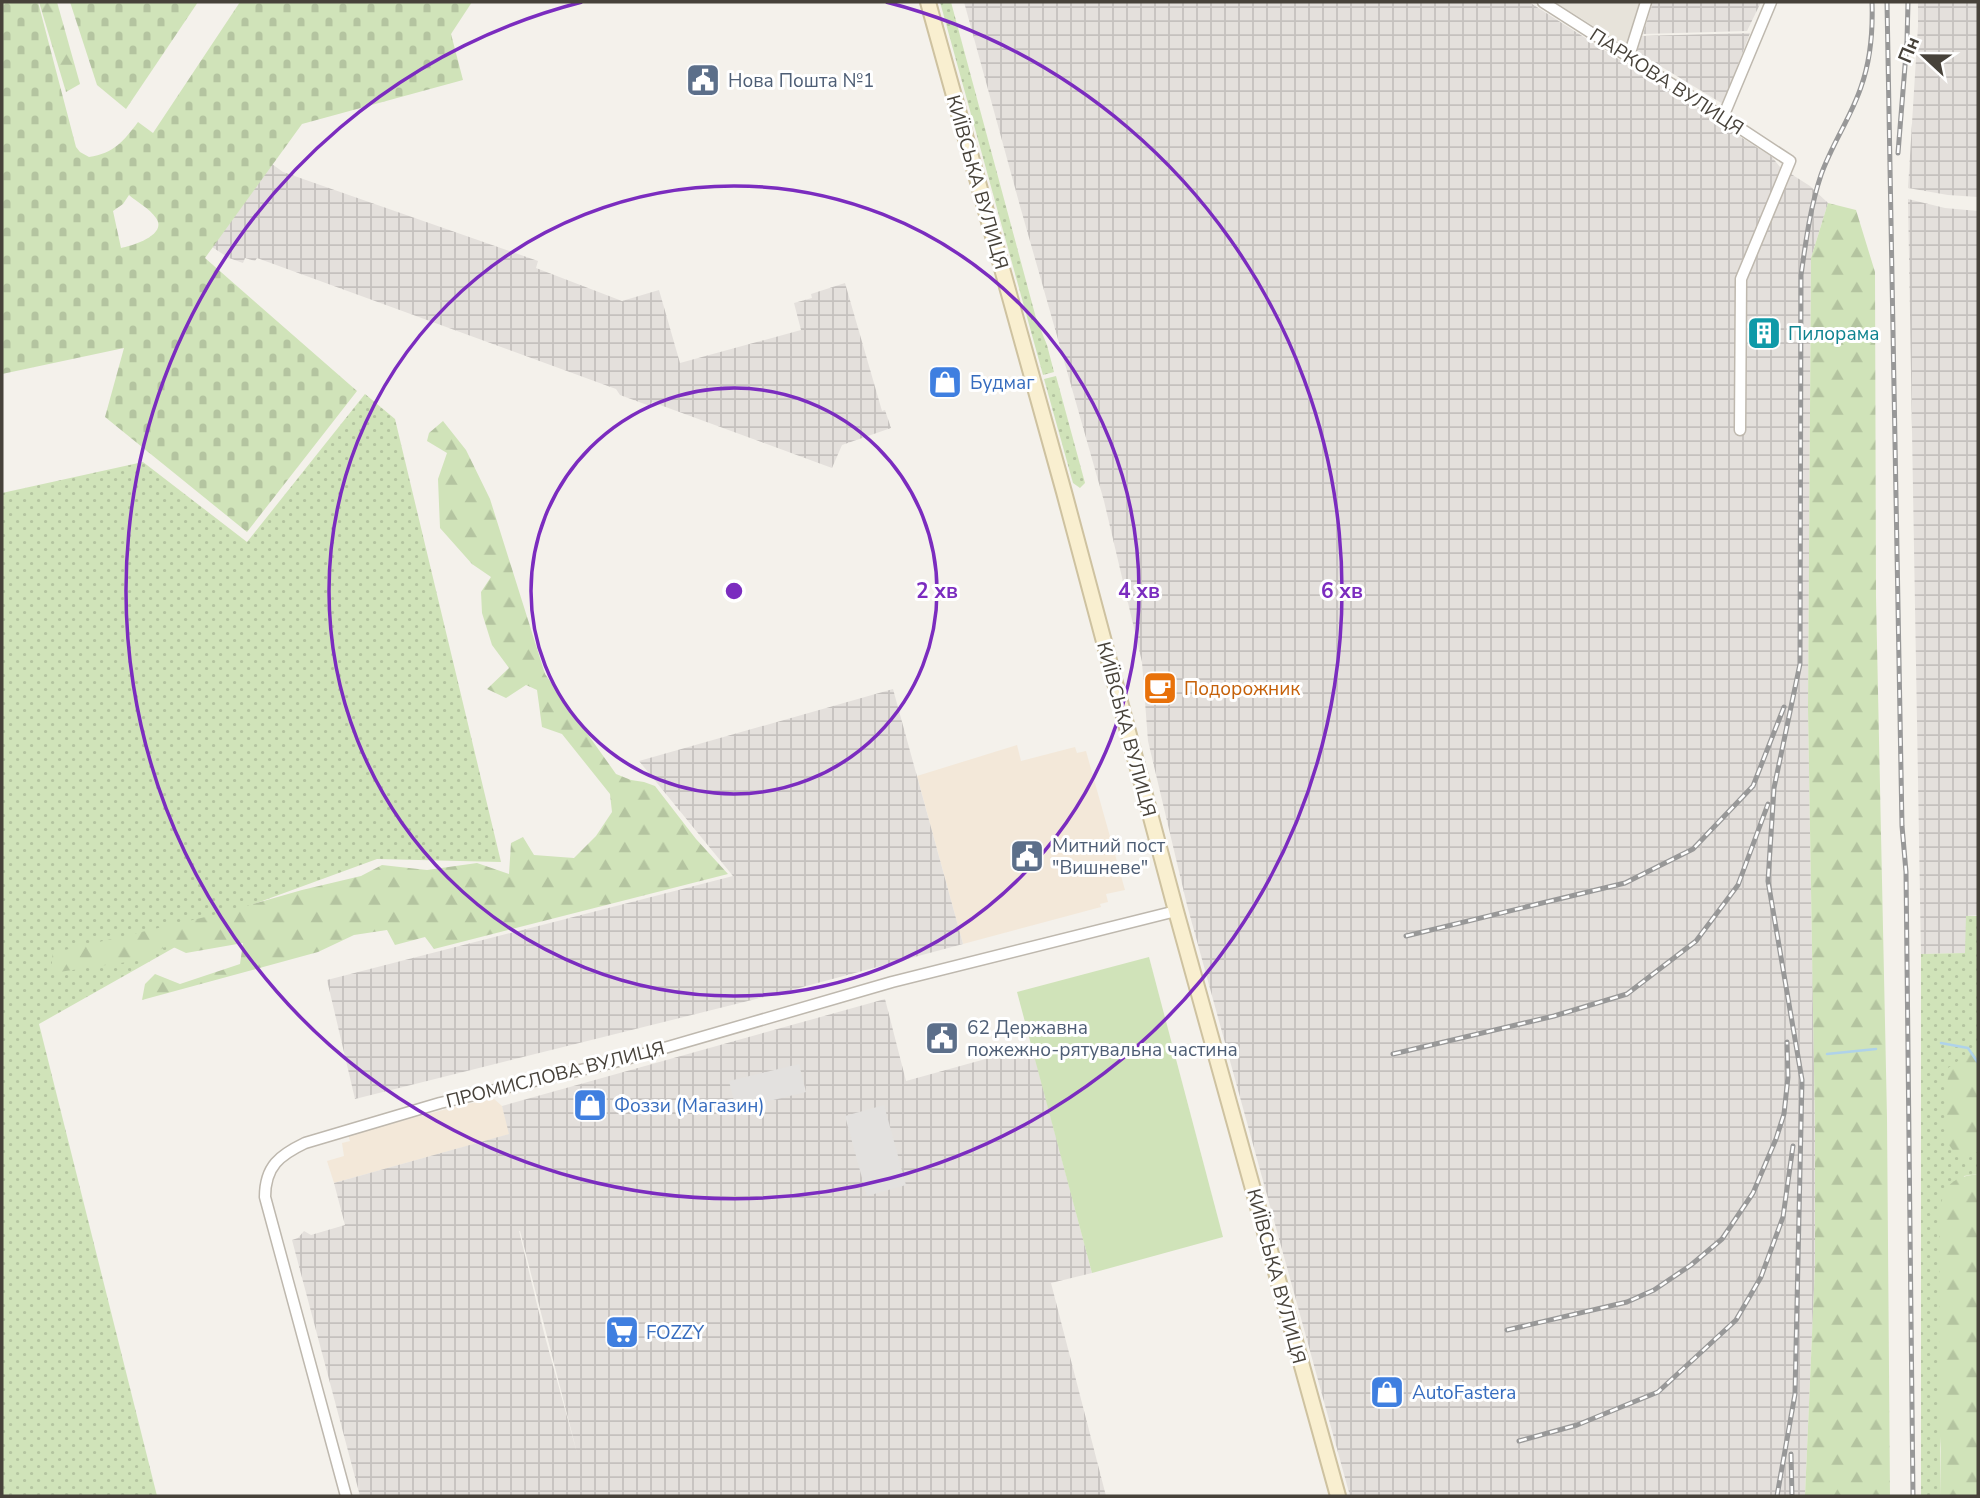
<svg xmlns="http://www.w3.org/2000/svg" width="1980" height="1498" font-family="'Nunito Sans',sans-serif">
<defs>
<pattern id="industrial-grid" width="8" height="8" patternUnits="userSpaceOnUse" patternTransform="scale(1.75)"><rect width="8" height="8" fill="#e4e0dc"/><path d="M0 4h8M4 0v8" fill="none" stroke="#c5c1be"/></pattern>
<pattern id="grass-dots" width="8" height="8" patternUnits="userSpaceOnUse" patternTransform="scale(1.75)"><rect width="8" height="8" fill="#d0e3b9"/><path d="M2 2h.1M6 6h.1" fill="none" stroke="#b4c4a0" stroke-width="1.8" stroke-linecap="round"/></pattern>
<pattern id="forest-firs" width="22" height="20" patternUnits="userSpaceOnUse" patternTransform="scale(1.75)"><rect width="22" height="20" fill="#d0e3b9"/><path d="M5 1l3.5 6h-7zM16 11l3.5 6h-7z" fill="#b4c4a0"/></pattern>
<pattern id="cemetery-stones" width="16" height="16" patternUnits="userSpaceOnUse" patternTransform="scale(1.75)"><rect width="16" height="16" fill="#d0e3b9"/><path d="M2 7V4a2 2 0 0 1 4 0v3zM10 15v-3a2 2 0 0 1 4 0v3z" fill="#b4c4a0"/></pattern>
</defs>
<rect width="100%" height="100%" fill="#f4f1eb"/>
<polygon fill="#e7e3da" points="1555,2 1644,2 1630,49"/>
<g fill="#f3e8d9">
<polygon points="1017,745 1021,761 1075,747 1077,753 1086,751 1125,890 1106,894 1108,902 1100,904 1101,907 963,944 917,776"/>
<polygon points="494,1099 502,1106 510,1134 334,1183 327,1161 344,1156 342,1143 350,1141 348,1135 462,1105"/>
</g>
<g fill="url(#industrial-grid)" fill-rule="evenodd">
<polygon points="964,2 1529,2 1772,157 1780,167 1810,186 1828,203 1811,258 1808,709 1815,1128 1815,1266 1805,1496 1350,1496 1187,905 1148,741 1142,662 1104,501 1020,206"/>
<polygon points="1653,2 1761,2 1747,31 1643,34"/>
<polygon points="1918,2 1978,2 1978,197 1948,195 1908,188 1918,26"/>
<polygon points="1750,33 1723,104 1637,52 1642,36"/>
<polygon points="272,164 283,172 538,261 536,268 622,301 659,290 680,363 801,330 794,303 812,298 811,294 845,283 882,411 885,410 891,428 842,445 832,468 652,402 650,406 620,395 616,389 257,258 255,261 245,258 243,263 229,258 212,247"/>
<polygon points="1908,199 1945,208 1978,211 1978,915 1966,916 1966,953 1921,954"/>
<polygon points="893,689 963,944 784,992 355,1099 327,980 733,876 639,761"/>
<path d="M 885,999 L 906,1081 L 1032,1046 L 1092,1273 L 1051,1283 L 1106,1496 L 360,1496 L 292,1240 L 298,1238 L 304,1231 L 311,1235 L 345,1225 L 334,1183 L 509,1134 L 502,1106 ZM 519,1231 L 520,1231 L 577,1453 L 544,1333 Z"/>
</g>
<g fill="url(#grass-dots)">
<polygon points="940,2 951,2 1036,318 1047,345 1054,372 1043,375"/>
<polygon points="1056,376 1085,483 1080,488 1073,483 1044,379"/>
<polygon points="365,394 395,419 501,862 377,859 246,907 39,1024 157,1496 2,1496 2,493 143,462 247,542"/>
<polygon points="1966,916 1978,916 1978,1174 1964,1176 1940,1448 1941,1496 1921,1496 1921,954 1965,953"/>
</g>
<g fill="url(#forest-firs)">
<polygon points="39,2 57,2 80,84 66,92"/>
<polygon points="1828,203 1856,210 1875,272 1876,597 1887,1117 1890,1496 1805,1496 1815,1266 1815,1128 1808,709 1811,258"/>
<polygon points="443,421 466,450 490,499 545,674 616,774 631,780 644,782 655,786 696,839 728,874 434,949 425,937 395,945 387,930 354,935 318,952 142,1000 145,984 155,974 180,984 240,964 243,943 186,953 169,945 141,960 52,973 52,953 218,914 302,890 361,876 382,865 427,870 477,863 509,874 511,843 523,837 534,855 574,858 596,836 612,812 610,794 562,734 542,727 537,690 526,685 506,698 487,689 509,668 492,645 482,613 481,592 491,577 472,564 440,528 438,479 447,453 427,441 429,433"/>
<polygon points="1978,1050 1978,1152 1968,1154 1955,1153 1946,1141 1948,1068 1971,1052"/>
<path d="M 1978,1174 L 1978,1496 L 1941,1496 L 1939,1225 C 1941,1194 1943,1178 1978,1174 Z"/>
</g>
<g fill="url(#cemetery-stones)" fill-rule="evenodd">
<path d="M 2,2 L 38,2 L 76,147 L 80,152 L 89,157 C 114,153 123,142 138,122 L 153,133 L 240,2 L 472,2 L 451,34 L 463,80 L 302,124 L 205,258 L 357,391 L 247,532 L 105,417 L 124,348 L 2,374 ZM 129,195 C 137,202 150,209 156,218 C 168,235 132,246 121,248 L 113,211 L 123,204 Z"/>
<polygon points="70,2 198,2 126,109 97,85"/>
</g>
<polygon fill="#d0e3b9" points="1149,957 1223,1237 1092,1273 1017,992"/>
<g fill="#e3e1df">
<polygon points="799,1064 806,1092 736,1109 729,1081"/>
<polygon points="884,1105 906,1185 867,1196 845,1116"/>
</g>
<g fill="none" stroke-linecap="round" stroke-linejoin="round">
<g stroke="#afd2e9" stroke-width="2.5">
<polyline points="1941,1043 1968,1048 1978,1063"/>
<polyline points="1827,1054 1876,1049"/>
</g>
<g stroke="#beb8ae" stroke-width="13">
<g id="street">
<polyline points="1543,2 1723,117 1790,161 1741,279 1740,430"/>
<polyline points="1629,56 1646,2"/>
<polyline points="1723,117 1771,2"/>
<path d="M 346,1496 L 265,1197 C 265,1166 280,1155 305,1143 L 440,1103 L 623,1060 L 892,982 L 1176,911"/>
</g>
</g>
<g stroke="#cec2a0" stroke-width="18">
<polyline id="secondary" points="928,2 1064,492 1176,911 1338,1496"/>
</g>
<use href="#street" stroke="#fff" stroke-width="10"/>
<use href="#secondary" stroke="#f9efd0" stroke-width="14"/>
<g stroke="#989898" stroke-width="5">
<g id="rail">
<polyline points="1887,2 1902,826 1906,872 1913,1496"/>
<polyline points="1898,153 1907,41 1908,2"/>
<polyline points="1406,936 1625,883 1693,849 1753,786 1784,707"/>
<polyline points="1393,1054 1554,1016 1627,994 1696,941 1738,885 1768,804"/>
<polyline points="1507,1330 1627,1302 1654,1290 1691,1265 1722,1239 1753,1193 1776,1139 1784,1114 1788,1077 1787,1042"/>
<polyline points="1519,1441 1577,1425 1658,1392 1736,1320 1761,1277 1783,1217 1793,1146"/>
<polyline points="1791,1454 1792,1496"/>
<path d="M 1777,1496 L 1795,1394 L 1802,1080 L 1768,881 L 1774,788 L 1800,664 L 1801,275 C 1806,241 1810,208 1821,175 C 1832,144 1851,117 1861,87 C 1871,59 1873,31 1872,2"/>
</g>
</g>
<use href="#rail" stroke="#fff" stroke-width="2.5" stroke-dasharray="8" stroke-linecap="butt"/>
</g>
<g fill="none" stroke="#7b2cbf" stroke-width="3.5">
<circle cx="734" cy="591" r="203"/>
<circle cx="734" cy="591" r="405"/>
<path d="M886 2A608 608 0 1 1 582 2"/>
</g>
<defs>
<g id="civic-square" transform="scale(1.75)"><rect x="-9" y="-9" width="18" height="18" rx="4" fill="#5c6f8a" stroke="#fff"/><path d="M-.6-6.5H3V-4.5H.6V-3L4-1V1h2V6H-6V1h2V-1L-.6-3ZM-1.2 2.5V6h2.4V2.5Z" fill="#fff"/></g>
<g id="building-square" transform="scale(1.75)"><rect x="-9" y="-9" width="18" height="18" rx="4" fill="#0f9aa8" stroke="#fff"/><path d="M-4-6H4V6H1V3H-1V6H-4ZM-2.5-4.3h1.7v1.8h-1.7ZM.8-4.3h1.7v1.8H.8ZM-2.5-1h1.7V.8h-1.7ZM.8-1h1.7V.8H.8Z" fill="#fff"/></g>
<g id="shop-square" transform="scale(1.75)"><rect x="-9" y="-9" width="18" height="18" rx="4" fill="#3f7fe0" stroke="#fff"/><path d="M-5-2.5h2.3a2.7 3.5 0 0 1 5.4 0H5L5.5 6h-11ZM-1.5-2.5h3a1.5 2.3 0 0 0-3 0Z" fill="#fff"/></g>
<g id="cafe-square" transform="scale(1.75)"><rect x="-9" y="-9" width="18" height="18" rx="4" fill="#e8710a" stroke="#fff"/><path d="M-5.5-4.5H6V0H3Q3 3.5 0 3.5H-2.5Q-5.5 3.5-5.5 0ZM3-3.2v2h1.7v-2ZM-6 4.5H4V6H-6Z" fill="#fff"/></g>
<g id="supermarket-square" transform="scale(1.75)"><rect x="-9" y="-9" width="18" height="18" rx="4" fill="#3f7fe0" stroke="#fff"/><path d="M-6-5.5h2.5l.6 2H6L4.5 2H-2.5L-4.4-4H-6ZM-1.5 3.2a1.3 1.3 0 1 0 .1 0ZM3 3.2a1.3 1.3 0 1 0 .1 0Z" fill="#fff"/></g>
</defs>
<g fill-rule="evenodd">
<use href="#civic-square" x="703" y="80"/>
<use href="#building-square" x="1764" y="333"/>
<use href="#shop-square" x="945" y="382"/>
<use href="#cafe-square" x="1160" y="688"/>
<use href="#civic-square" x="1027" y="856"/>
<use href="#civic-square" x="942" y="1038"/>
<use href="#shop-square" x="590" y="1105"/>
<use href="#supermarket-square" x="622" y="1332"/>
<use href="#shop-square" x="1387" y="1392"/>
</g>
<g text-anchor="middle" stroke-width="6" stroke-linejoin="round" paint-order="stroke">
<g font-size="19" fill="#4e5e75" stroke="#fff" text-anchor="start">
<text x="728" y="87">Нова Пошта №1</text>
<text x="1052" y="852">Митний пост<tspan x="1052" dy="22">"Вишневе"</tspan></text>
<text x="967" y="1034">62 Державна<tspan x="967" dy="22">пожежно-рятувальна частина</tspan></text>
</g>
<g font-size="19" fill="#47423a" stroke="#fff">
<text transform="translate(1667 81) rotate(33)" y="7">ПАРКОВА ВУЛИЦЯ</text>
<text transform="translate(978 182) rotate(74)" y="7">КИЇВСЬКА ВУЛИЦЯ</text>
<text transform="translate(1127 729) rotate(75)" y="7">КИЇВСЬКА ВУЛИЦЯ</text>
<text transform="translate(555 1074) rotate(-14)" y="7">ПРОМИСЛОВА ВУЛИЦЯ</text>
<text transform="translate(1277 1276) rotate(75)" y="7">КИЇВСЬКА ВУЛИЦЯ</text>
</g>
<g font-size="19" fill="#0d838f" stroke="#fff" text-anchor="start">
<text x="1788" y="340">Пилорама</text>
</g>
<g font-size="19" fill="#366cbe" stroke="#fff" text-anchor="start">
<text x="970" y="389">Будмаг</text>
<text x="614" y="1112">Фоззи (Магазин)</text>
<text x="646" y="1339">FOZZY</text>
<text x="1412" y="1399">AutoFastera</text>
</g>
<g font-size="19" fill="#c56008" stroke="#fff" text-anchor="start">
<text x="1184" y="695">Подорожник</text>
</g>
</g>
<circle cx="734" cy="591" r="10" fill="#7b2cbf" stroke="#fff" stroke-width="3.5"/>
<g font-size="21" text-anchor="middle" font-weight="bold" fill="#7b2cbf" stroke="#fff" stroke-width="6" stroke-linejoin="round" paint-order="stroke">
<text x="937" y="598">2 хв</text>
<text x="1139" y="598">4 хв</text>
<text x="1342" y="598">6 хв</text>
</g>
<rect width="1980" height="1498" fill="none" stroke="#47423a" stroke-width="7"/>
<g transform="translate(1924 56) rotate(292)" stroke="#ffffff" stroke-width="5" paint-order="stroke">
<path d="M0-5L12 26L0 18L-12 26Z" fill="#47423a"/>
<text y="-10" font-size="19" font-weight="bold" text-anchor="middle" fill="#47423a">Пн</text>
</g>
</svg>
